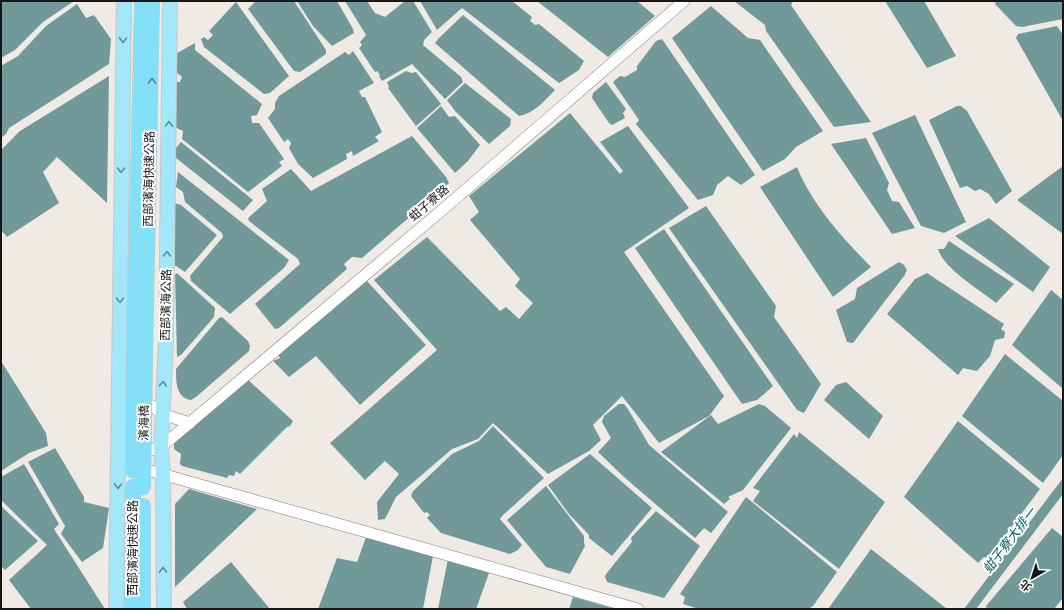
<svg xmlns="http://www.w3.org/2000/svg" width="1064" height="610" font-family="'Alegreya Sans','Noto Sans TC',sans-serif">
<rect width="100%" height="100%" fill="#efeae4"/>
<g fill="#71999a">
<polygon points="1,1 74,1 43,22 15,50 1,58"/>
<polygon points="256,1 294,1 326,50 326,54 300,72 294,71 248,9"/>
<polygon points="297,1 337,1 353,29 354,33 332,46 313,26"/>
<polygon points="345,1 367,1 375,13 385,17 405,1 413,1 432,32 424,40 423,45 461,77 463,82 445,99 412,64 382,81 379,76 380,75 377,71 375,72 359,48 362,45 360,42 366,35"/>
<polygon points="420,1 512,1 532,17 530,21 535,25 539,24 584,61 579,70 559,83 462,8 437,30"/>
<polygon points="537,1 637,1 655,16 608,57"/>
<polygon points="734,1 793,1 791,5 871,122 834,127 766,31 765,25"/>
<polygon points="885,1 924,1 956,56 927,68"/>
<polygon points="996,1 1063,1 1063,19 1022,27 1016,26 995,4"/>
<polygon points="236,2 289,76 270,93 264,94 204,47 201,39 204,37 208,40 213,35 209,31"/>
<polygon points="77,4 86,18 94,15 111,39 109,64 9,128 6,134 1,138 1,66 18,56 46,26"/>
<polygon points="711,6 748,38 760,40 823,131 796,147 785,159 763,171 672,38"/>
<path d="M 463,15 L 555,90 C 544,101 535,113 519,116 L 512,110 L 435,43 L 439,38 Z"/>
<polygon points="1057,26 1063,35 1063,121 1016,38 1018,34"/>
<polygon points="662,39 755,175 741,185 728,176 717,185 713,195 698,200 636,124 639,120 613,82 620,76 625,77 637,70 637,66 656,41"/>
<polygon points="195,43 195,50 262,104 257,115 251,116 252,123 259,123 284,159 279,162 282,166 248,192 182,139 183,131 172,126 175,82 180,82 182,77 175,71 172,56"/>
<polygon points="353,51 374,83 359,91 362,97 365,97 382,132 375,137 379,141 353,156 352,151 346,154 347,159 313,178 298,164 289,148 291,143 288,139 284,142 268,118 275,109 275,103 279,96 345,52 349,55"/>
<polygon points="406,71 412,73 416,72 441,104 416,126 388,88 389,87 387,82"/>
<polygon points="109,76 107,203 57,157 43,172 59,203 7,237 1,230 1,150 20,131"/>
<polygon points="606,82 626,109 623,113 625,118 612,125 609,123 592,98 593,93"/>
<polygon points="465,83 511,119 510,126 489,144 455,111 447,100"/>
<polygon points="441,106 449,117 455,116 480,145 468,161 455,173 417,128"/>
<polygon points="957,106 961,106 967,111 1012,191 996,204 989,194 980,189 975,191 967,186 960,188 929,120"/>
<polygon points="570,113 620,174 623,171 600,142 628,126 689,208 624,252 724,396 709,416 659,443 622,396 593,425 601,440 589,451 548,474 493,423 478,439 452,449 396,497 385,519 378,520 377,502 399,474 385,461 365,480 330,443 437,350 374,280 427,237 500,311 506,307 519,319 533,303 515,286 520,279 470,220 479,212 469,196"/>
<polygon points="915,115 966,222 944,233 921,226 872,133"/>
<polygon points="412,136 446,177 449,183 362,258 352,257 344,264 347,269 279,328 275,329 255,304 300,264 298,259 249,221 248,218 267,201 262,189 291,169 311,191"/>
<polygon points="866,138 889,183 887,190 892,201 899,202 915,228 892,234 831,144"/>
<polygon points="181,142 253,200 243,211 176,158 175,149"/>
<polygon points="1063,166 1063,234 1017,200"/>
<path d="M 797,167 C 812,205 843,238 871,267 L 833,297 L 760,187 Z"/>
<polygon points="178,172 289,260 284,268 230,314 191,281 190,276 223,237 222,233 185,202 183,192 176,187"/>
<polygon points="174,203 181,205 217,235 185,272 173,264"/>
<polygon points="706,206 776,306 774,317 821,384 804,413 797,410 669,228"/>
<polygon points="989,218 1050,267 1033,292 955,236"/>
<polygon points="664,229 773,386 757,400 742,404 635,248"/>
<path d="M 949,241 L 1014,284 L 996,303 C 979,289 944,269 938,249 L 944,249 Z"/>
<polygon points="899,262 904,265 907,270 904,276 853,343 847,342 836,310 855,299 857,288"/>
<polygon points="177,273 215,308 214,317 181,355 177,357 175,275"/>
<polygon points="927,273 1004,324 1001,329 1005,332 1004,338 995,340 990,356 977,371 963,368 958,375 887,314 915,279"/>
<polygon points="366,280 426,345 360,405 316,356 289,377 273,361 280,358 277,353"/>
<polygon points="1051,290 1063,300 1063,389 1012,345"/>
<path d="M 222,317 L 248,341 L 250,346 L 249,351 L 196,397 L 191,400 C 176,398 176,382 176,369 L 219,318 Z"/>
<polygon points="1005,354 1063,401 1063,455 1043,483 962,416"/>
<polygon points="1,361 46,433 48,446 29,453 1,471"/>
<polygon points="246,378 293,421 290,426 287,427 240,474 236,471 234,476 229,475 227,478 182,466 180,464 181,454 174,449 174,443"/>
<polygon points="846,382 883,416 869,439 824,400 836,385"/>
<polygon points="619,404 624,404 628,409 649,445 728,512 711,533 704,528 695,538 624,477 598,452 611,438 602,422 604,416"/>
<polygon points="759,404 765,406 791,428 743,490 728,497 730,499 724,504 661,452 711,415 718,424"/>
<polygon points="958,421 1040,489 988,558 984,557 978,563 904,497"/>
<polygon points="493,426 544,478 502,516 500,519 522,545 518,550 510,554 441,533 427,518 430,515 427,512 424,513 411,496 413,491 452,454 479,441"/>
<polygon points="799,432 885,502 839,569 753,501 760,491 753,488 794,434 797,438"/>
<polygon points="55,448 84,497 84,502 109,508 103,548 82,562 61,534 65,526 28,462"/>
<polygon points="590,454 652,508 612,556 589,538 589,535 569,514 548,485"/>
<polygon points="24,464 59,524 54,529 105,609 31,609 9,580 47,545 1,500 1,477"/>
<polygon points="1063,478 1063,494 976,609 964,609"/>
<polygon points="546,486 584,536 584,543 585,546 570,574 546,567 507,520"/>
<polygon points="189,489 257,509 175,587 175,504"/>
<polygon points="746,497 837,572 813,606 808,609 699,609 683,604 685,597 680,594"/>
<polygon points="1,506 38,541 5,570 1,566"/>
<polygon points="656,511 700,546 664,598 607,582 605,577 606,574 632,542 631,538"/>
<polygon points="1052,528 1063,537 1063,598 1054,609 987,609 986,606"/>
<polygon points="368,532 433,556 423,609 318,609 337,558 357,562"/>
<polygon points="871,549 947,609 828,609"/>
<polygon points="448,559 489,573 476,609 438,609"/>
<polygon points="231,562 270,609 187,609 183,602"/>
<polygon points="573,597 615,609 569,609"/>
</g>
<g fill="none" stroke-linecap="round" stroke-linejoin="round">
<g stroke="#807c76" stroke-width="12">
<g id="tertiary">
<polyline points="138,399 154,407 162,414 190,423"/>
<polyline points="138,454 161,447 441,211 684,1"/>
<polyline points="137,467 638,609"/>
</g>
</g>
<g stroke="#c8c7c7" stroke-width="16">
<g id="primary">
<polyline points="116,609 124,1"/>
<polyline points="164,609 163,474 161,447 166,341 170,1"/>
</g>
</g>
<g stroke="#c8c7c7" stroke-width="16">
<g id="trunk">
<polyline points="134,358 142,1"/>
<polyline points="145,358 152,1"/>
<polyline points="143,506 143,609"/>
<polyline points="132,609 133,487"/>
</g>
</g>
<use href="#tertiary" stroke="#fff" stroke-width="11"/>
<use href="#primary" stroke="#a3e8f9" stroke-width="14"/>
<use href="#trunk" stroke="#84e0f7" stroke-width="15"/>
<g stroke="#c8c7c7" stroke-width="16" stroke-linecap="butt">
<g id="trunk-bridge">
<polyline points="133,471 134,358"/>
<polyline points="143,488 145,358"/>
</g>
</g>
<use href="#trunk-bridge" stroke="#84e0f7" stroke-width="15"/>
</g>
<defs><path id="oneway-chevron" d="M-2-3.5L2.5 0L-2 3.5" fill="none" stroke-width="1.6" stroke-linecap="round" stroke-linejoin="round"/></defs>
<g stroke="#658a92">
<use href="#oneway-chevron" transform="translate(123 40) rotate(91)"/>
<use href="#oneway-chevron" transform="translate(169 124) rotate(-89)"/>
<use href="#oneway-chevron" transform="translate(121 170) rotate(91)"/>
<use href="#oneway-chevron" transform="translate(167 254) rotate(-89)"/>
<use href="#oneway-chevron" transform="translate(120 300) rotate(91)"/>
<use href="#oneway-chevron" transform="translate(163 384) rotate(-87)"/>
<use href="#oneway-chevron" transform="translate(118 486) rotate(91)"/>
<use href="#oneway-chevron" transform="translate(163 570) rotate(-90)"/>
</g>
<use stroke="#548691" href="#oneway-chevron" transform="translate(152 81) rotate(-89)"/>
<g text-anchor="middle" stroke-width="4" stroke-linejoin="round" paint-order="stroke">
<g font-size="12" fill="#191715" stroke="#fff">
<text transform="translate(149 179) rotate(-89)" y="4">西部濱海快速公路</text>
<text transform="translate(429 203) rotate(-41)" y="4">蚶子寮路</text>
<text transform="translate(166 305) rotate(-89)" y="4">西部濱海公路</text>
<text transform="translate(144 423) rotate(-89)" y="4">濱海橋</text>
<text transform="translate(133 548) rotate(-90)" y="4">西部濱海快速公路</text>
</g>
<g font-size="13" font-style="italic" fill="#0b6164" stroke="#fff">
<text transform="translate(1009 540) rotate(-53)" y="5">蚶子寮大排一</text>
</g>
</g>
<rect width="1064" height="610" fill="none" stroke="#191715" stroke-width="4"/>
<g transform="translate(1032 578) rotate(219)" stroke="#ffffff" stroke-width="3" paint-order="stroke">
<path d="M0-3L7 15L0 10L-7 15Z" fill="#191715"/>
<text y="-6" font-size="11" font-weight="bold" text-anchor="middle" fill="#191715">北</text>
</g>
</svg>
